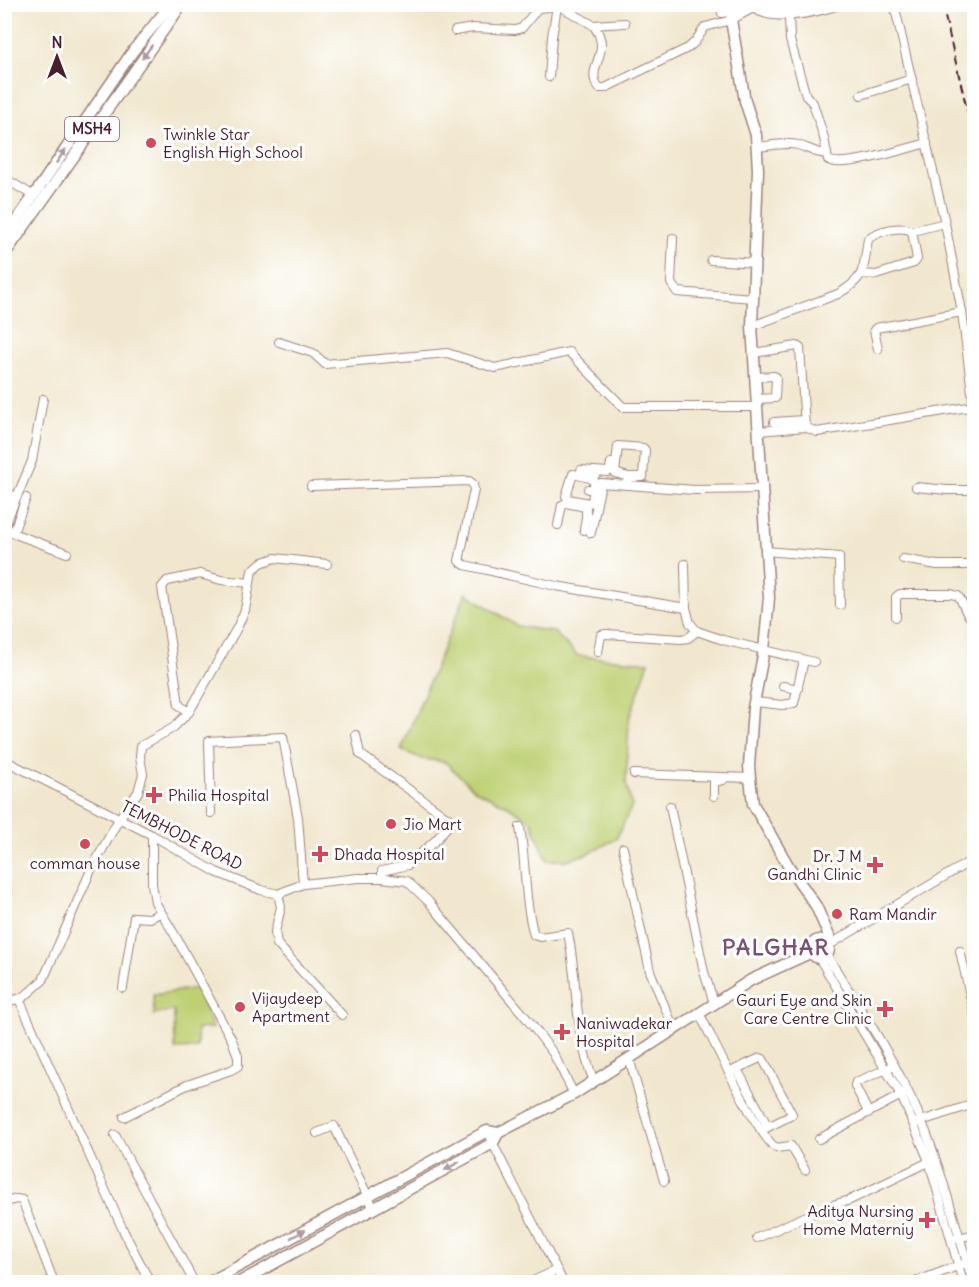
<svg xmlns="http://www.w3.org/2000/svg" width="979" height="1287" font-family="Delius,sans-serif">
<rect width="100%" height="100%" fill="#fff"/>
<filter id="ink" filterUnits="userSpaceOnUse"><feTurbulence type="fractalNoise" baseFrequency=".0167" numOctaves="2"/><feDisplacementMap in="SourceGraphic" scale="12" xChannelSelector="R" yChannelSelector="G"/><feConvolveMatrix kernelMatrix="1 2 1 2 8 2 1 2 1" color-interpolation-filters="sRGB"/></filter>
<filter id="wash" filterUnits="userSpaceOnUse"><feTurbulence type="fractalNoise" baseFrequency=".008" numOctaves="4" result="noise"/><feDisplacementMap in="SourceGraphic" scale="24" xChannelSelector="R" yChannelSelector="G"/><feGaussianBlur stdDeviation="1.35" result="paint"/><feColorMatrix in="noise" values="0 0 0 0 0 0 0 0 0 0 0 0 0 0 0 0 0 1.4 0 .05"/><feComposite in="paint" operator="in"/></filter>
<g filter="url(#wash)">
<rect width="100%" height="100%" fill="#f1e7ce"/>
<g fill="#bed073" stroke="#84784f" stroke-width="1.5">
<polygon points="466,593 517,626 554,632 578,656 649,662 629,719 626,783 632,806 616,839 587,854 567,860 547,860 531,821 508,806 475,790 445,762 423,759 401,750"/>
<polygon points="197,988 213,1028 197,1029 197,1048 175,1049 174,1010 154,1015 153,995"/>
</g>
</g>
<g filter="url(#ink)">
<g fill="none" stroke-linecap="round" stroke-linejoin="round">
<g stroke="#9e837c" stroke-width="10">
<g id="minor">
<path d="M 556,4 L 593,25 C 615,52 583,68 599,88 L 605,88 L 688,48 L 695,42 L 705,27 L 731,20 L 753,8"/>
<polyline points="894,4 945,223 962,312 974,408"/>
<path d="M 750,5 C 770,25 818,12 842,4"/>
<polyline points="722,13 733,11"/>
<path d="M 789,16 L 790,40 L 806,96 L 813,103 L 824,138 L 828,160 C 843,169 908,148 927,143"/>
<polyline points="593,25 625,23"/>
<polyline points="455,31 473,28 515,30 522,28 538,8 557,6 552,37 549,77"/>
<polyline points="861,95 912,79"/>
<path d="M 757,147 C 769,146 786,142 798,145 C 809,148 813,153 827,154"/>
<polyline points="4,178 34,196"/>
<polyline points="912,231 945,223"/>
<polyline points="673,238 671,283 677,292 753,298"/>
<polyline points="711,260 755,263"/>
<path d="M 752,326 L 838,294 C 866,278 863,270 868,239 C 877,231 901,225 912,231 L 917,259 L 914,263 L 876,275 L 862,274"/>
<polyline points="279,342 313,353 325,364 447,353 495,368 569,352 623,407 758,407"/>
<polyline points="878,349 874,330 876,328 962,312"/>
<polyline points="754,353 797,346 800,348 805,427"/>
<polyline points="756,377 774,376 776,377 775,398 757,399"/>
<polyline points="774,422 804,420"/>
<polyline points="759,431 805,427 817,432 974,406"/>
<polyline points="581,470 594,471 596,474"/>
<polyline points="594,471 608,472 610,469 611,463"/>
<polyline points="627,485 628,477 643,477 645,450 643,448 618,446 615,473 628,477"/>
<polyline points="311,486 469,481 473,484 474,490 459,561 465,565 556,586 686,608"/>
<polyline points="916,487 947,490 974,490"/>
<polyline points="588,489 594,490 594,479 573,474 566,496 568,499 589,503 592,502 593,494"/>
<polyline points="4,492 17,497"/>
<polyline points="558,525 562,505 566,503 586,507 586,517"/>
<polyline points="4,527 32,461 43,399"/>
<polyline points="4,530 67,553"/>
<polyline points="584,530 586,517 590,517"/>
<polyline points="13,533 26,498"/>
<polyline points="591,533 601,483 695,490 763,489"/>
<polyline points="765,551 839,557 840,605"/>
<polyline points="903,559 937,565 974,565"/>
<polyline points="685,564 686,608 690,623 697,631 723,640 814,662"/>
<path d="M 896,617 L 896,597 L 900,594 L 951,594 L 958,596 C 963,602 964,610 969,616 L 974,616"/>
<polyline points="598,652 601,635 606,634 681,639 688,638 697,631"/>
<polyline points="783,686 798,689"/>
<polyline points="755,702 782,705 794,703 804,660"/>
<polyline points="189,712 179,705 162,587 167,581 200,574 221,580 250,583"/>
<polyline points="356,735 360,754 452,821 436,840 408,865 382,871 382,878"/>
<polyline points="4,760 152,835 216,872 261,890 278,894 303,884 358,878 382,878 407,881 429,902 528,1020 553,1053 574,1094"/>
<polyline points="634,774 750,778"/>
<polyline points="714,796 714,782 723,780"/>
<polyline points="670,806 704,972 714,1003"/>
<polyline points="211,813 209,741 283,737 298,818 303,884"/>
<path d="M 520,827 C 526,863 524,900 534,935 L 540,937 L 568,933 C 578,981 574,1035 594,1081"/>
<polyline points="623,848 650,971 674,1029"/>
<polyline points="278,894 281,907 275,932 277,944 342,1015"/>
<polyline points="829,945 974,859"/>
<polyline points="960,951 974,1013"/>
<path d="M 827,956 C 861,1009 897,1063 922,1122 C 943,1173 956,1229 973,1282"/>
<polyline points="819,958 901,1095 929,1161 963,1282"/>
<polyline points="123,988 134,917 150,918 160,913"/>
<polyline points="19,999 124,1232 150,1282"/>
<polyline points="4,1003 24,997 43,980 91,870 119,819 138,792 143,774 140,757 141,746 173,728 189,712 237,628 245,610 252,571 261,563 275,558 327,564"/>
<path d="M 699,1013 C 712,1037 758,1137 776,1148 L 791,1146 L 805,1170"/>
<polyline points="629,1058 664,1181"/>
<polyline points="737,1069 768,1127"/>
<polyline points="730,1072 760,1058 763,1059 792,1114 790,1116 762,1130"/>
<polyline points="868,1112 855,1086 856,1082 889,1068"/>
<polyline points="124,1117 187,1085 231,1070 238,1066 238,1056 232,1040 176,937 155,902 152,884 152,835"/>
<polyline points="918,1122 974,1104"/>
<polyline points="317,1133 334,1126 374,1209"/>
<polyline points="115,1135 194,1282"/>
<polyline points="490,1138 563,1282"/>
<polyline points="819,1139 905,1093"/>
<polyline points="4,1203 16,1199 22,1200 54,1282"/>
<polyline points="757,1238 829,1206 850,1200 933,1160"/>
<polyline points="955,1239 974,1234"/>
<polyline points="531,1282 557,1270"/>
<polyline points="915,1282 963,1264"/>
</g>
</g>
<g stroke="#9e837c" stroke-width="13">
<g id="major">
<polyline points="735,4 731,20 745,101 756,135 758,170 752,326 769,598 764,650 753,708 749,766 750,778 753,804 789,867 816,906 829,936 829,945"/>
<polyline points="4,239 133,51 171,4"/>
<polyline points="4,255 182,4"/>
<circle cx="820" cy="949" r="9"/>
<polyline points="210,1282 487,1131 498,1133 574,1094 751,980 812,952"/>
<polyline points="240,1282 493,1143 498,1133"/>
</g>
</g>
<use href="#minor" stroke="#fff" stroke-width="8"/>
<use href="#major" stroke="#fff" stroke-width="10"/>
<polyline stroke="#4a1f2b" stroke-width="2" stroke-dasharray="9 4.5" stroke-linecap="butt" points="942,4 974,139"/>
</g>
<defs><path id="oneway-solid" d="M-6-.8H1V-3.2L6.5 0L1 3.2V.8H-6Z" transform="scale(1.5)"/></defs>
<g fill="#ae9aa0">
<use href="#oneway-solid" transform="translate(147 52) rotate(126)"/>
<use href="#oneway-solid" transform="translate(61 156) rotate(-56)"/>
<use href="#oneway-solid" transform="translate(452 1166) rotate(151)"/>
<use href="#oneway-solid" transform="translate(298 1234) rotate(-29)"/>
</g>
</g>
<g fill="#d1495b" stroke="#fff" stroke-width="2">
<circle cx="151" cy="143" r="6"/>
<path d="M151 786h6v6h6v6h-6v6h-6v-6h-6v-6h6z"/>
<circle cx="391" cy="824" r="6"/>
<circle cx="85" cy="844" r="6"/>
<path d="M317 845h6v6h6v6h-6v6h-6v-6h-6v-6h6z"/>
<path d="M872 856h6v6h6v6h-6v6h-6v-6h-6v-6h6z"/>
<circle cx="837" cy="914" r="6"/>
<circle cx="240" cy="1007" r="6"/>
<path d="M882 1000h6v6h6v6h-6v6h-6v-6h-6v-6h6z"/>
<path d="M559 1023h6v6h6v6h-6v6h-6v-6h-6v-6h6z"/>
<path d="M924 1211h6v6h6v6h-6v6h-6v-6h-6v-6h6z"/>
</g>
<g text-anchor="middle" stroke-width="6" stroke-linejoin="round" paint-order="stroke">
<rect fill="#fff" stroke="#80626b" stroke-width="1.5" x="65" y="117" width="54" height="24" rx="4.5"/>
<g font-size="15" font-weight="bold" fill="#4a1f2b">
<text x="92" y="134">MSH4</text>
</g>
<g font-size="16" fill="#4a1f2b" stroke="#fff" text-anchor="start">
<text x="163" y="140">Twinkle Star<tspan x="163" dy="18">English High School</tspan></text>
<text x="168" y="801">Philia Hospital</text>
<text x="403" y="830">Jio Mart</text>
<text x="334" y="860">Dhada Hospital</text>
<text x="862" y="862" text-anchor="end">Dr. J M<tspan x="862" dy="18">Gandhi Clinic</tspan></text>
<text x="85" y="869" text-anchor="middle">comman house</text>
<text x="849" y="920">Ram Mandir</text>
<text x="252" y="1004">Vijaydeep<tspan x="252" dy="18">Apartment</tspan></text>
<text x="872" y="1006" text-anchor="end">Gauri Eye and Skin<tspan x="872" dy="18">Care Centre Clinic</tspan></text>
<text x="576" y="1029">Naniwadekar<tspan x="576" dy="18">Hospital</tspan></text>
<text x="914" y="1217" text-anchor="end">Aditya Nursing<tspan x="914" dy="18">Home Materniy</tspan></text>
</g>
<g font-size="16" fill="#4a1f2b" stroke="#fff">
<text transform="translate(182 835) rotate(27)" y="6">TEMBHODE ROAD</text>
</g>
<g font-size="22" font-weight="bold" letter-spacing="1.5" fill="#795171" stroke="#fff">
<text x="776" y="955">PALGHAR</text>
</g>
</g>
<rect width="979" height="1287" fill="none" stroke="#fff" stroke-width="24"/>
<g transform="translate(57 57)" stroke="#ffffff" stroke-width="4.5" paint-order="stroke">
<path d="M0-4.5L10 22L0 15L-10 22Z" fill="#4a1f2b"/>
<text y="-9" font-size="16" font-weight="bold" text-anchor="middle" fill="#4a1f2b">N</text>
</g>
</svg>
